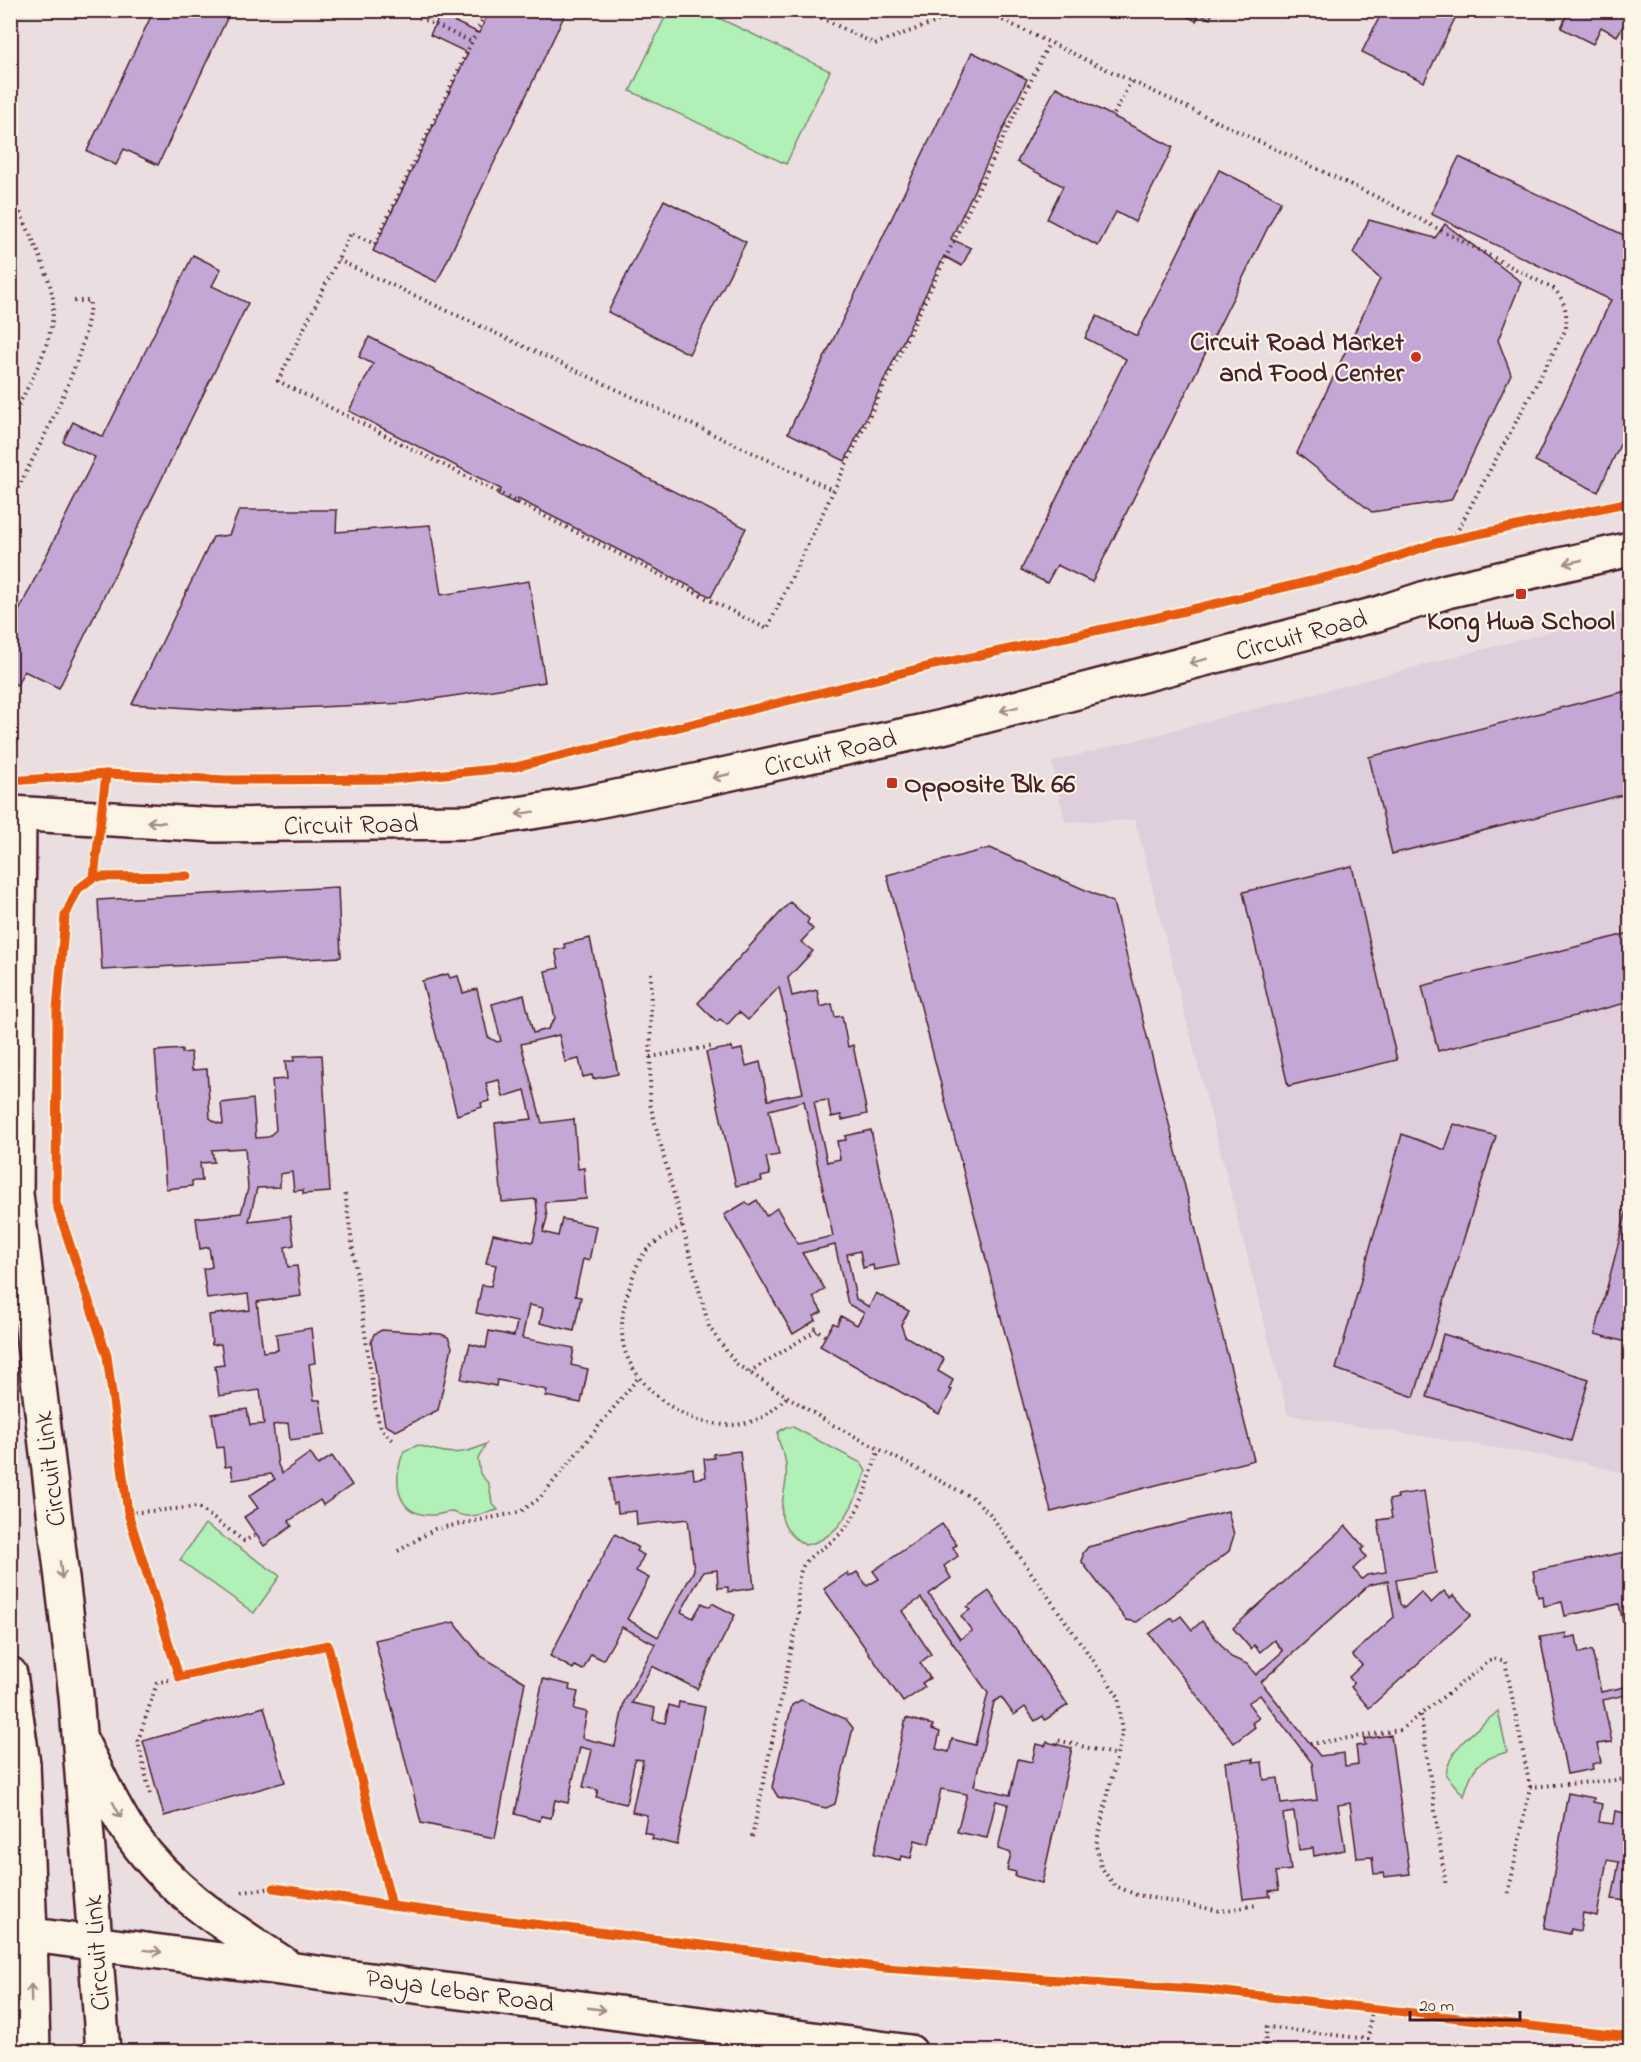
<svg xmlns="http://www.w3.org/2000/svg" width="1641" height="2062" font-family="'Indie Flower',sans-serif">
<rect width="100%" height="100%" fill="#ebdee0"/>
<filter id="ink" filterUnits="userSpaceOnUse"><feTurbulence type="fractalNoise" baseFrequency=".0167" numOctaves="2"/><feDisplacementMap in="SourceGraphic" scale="12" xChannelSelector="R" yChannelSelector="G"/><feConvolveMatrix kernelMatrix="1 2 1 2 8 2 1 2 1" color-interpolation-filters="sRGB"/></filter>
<g filter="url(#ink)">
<polygon fill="#dfcedc" points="1630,611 1630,1475 1577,1461 1288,1415 1135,820 1065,822 1052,762"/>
<g fill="#b1f0b7" stroke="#7e8871" stroke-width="1.5">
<polygon points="668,11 704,11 830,71 786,164 630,91"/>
<path d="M 786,1427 L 793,1427 L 861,1463 L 866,1471 C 856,1501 841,1539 805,1545 C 762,1519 793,1495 785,1459 C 783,1448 777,1444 778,1432 Z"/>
<path d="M 486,1444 L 478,1459 L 480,1474 L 489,1484 L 492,1503 L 498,1510 C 488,1512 475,1517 466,1516 C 461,1516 457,1513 452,1512 C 445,1512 437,1516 429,1515 C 394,1514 393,1476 404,1451 L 418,1445 C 445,1454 460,1457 486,1444 Z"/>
<polygon points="205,1524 280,1576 254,1613 180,1560"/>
<path d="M 1498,1711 L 1507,1752 C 1477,1760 1472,1767 1464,1796 L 1446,1775 C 1448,1748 1479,1728 1498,1711 Z"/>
</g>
<g fill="#c3a7d4" stroke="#4a1f2b" stroke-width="1.5">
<polygon points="154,10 231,10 158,165 124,149 116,165 87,151"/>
<polygon points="490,10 567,10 437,282 373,251 468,53 430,35 440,15 479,33"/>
<polygon points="1174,10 1214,10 1210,19 1200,14 1196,21"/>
<polygon points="1383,10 1459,10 1424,82 1362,52"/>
<polygon points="1569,10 1630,10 1630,30 1623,26 1617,36 1601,27 1593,44 1561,28"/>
<polygon points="972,52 1027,79 951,239 971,248 962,266 944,256 845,461 788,433"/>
<polygon points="1056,87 1173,147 1135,222 1116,212 1098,246 1047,219 1063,186 1017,162"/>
<polygon points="1459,157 1630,238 1630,423 1598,492 1535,461 1611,300 1431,214"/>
<polygon points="1219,170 1281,201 1092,582 1057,565 1047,583 1021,570 1126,359 1085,338 1097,316 1137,336"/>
<polygon points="664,200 746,242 689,354 608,312"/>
<polygon points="1369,220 1435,238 1445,224 1521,282 1498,340 1511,374 1451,500 1372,512 1297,453 1380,279 1353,253"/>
<polygon points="193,255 221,269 212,286 248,303 59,688 24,671 17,685 10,682 10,629 95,457 63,442 73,422 103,437"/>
<polygon points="369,337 746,528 711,597 518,499 516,504 498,495 501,489 349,411 373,364 359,357"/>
<polygon points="239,510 337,510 336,532 430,525 441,595 529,581 545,682 407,703 231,711 132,704 213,537 229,535"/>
<polygon points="1630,690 1630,793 1392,854 1369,757"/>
<polygon points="990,848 1113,902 1254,1460 1051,1512 887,875"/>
<polygon points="1352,866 1397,1060 1288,1086 1243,892"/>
<polygon points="338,887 341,957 102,970 98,900"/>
<polygon points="790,902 809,919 807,923 813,929 801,942 813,951 788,978 792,996 817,990 820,1007 832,1004 835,1017 842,1016 848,1047 853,1045 867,1114 842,1120 841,1115 831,1117 828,1100 814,1102 827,1162 840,1159 837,1141 846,1140 845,1136 871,1130 899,1265 874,1270 873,1265 863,1268 860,1251 847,1254 856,1299 869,1307 876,1293 909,1311 901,1325 905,1336 944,1359 938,1371 953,1380 949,1389 952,1390 939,1414 820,1346 833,1323 837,1325 841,1316 857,1325 864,1313 848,1304 835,1245 802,1253 825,1289 813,1297 822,1312 814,1316 816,1320 793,1334 724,1215 746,1202 749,1205 757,1200 766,1216 777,1208 798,1244 833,1236 804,1101 769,1110 779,1155 766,1157 770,1175 761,1177 762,1181 736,1186 706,1052 732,1047 733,1051 742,1049 746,1066 760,1062 768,1100 803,1093 779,987 748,1020 739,1012 727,1025 720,1019 717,1022 698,1003"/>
<polygon points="1630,933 1630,1002 1438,1051 1422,986"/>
<polygon points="590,938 618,1074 593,1079 592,1075 583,1077 579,1059 565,1062 559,1035 521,1044 542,1123 574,1119 578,1169 584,1168 586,1199 545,1202 547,1218 543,1232 558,1236 562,1219 596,1226 589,1261 583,1259 575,1296 581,1297 574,1331 540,1323 543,1308 529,1305 522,1338 574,1348 571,1365 588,1369 581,1403 545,1396 547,1390 497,1380 496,1386 461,1379 470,1344 486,1348 489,1331 514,1336 517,1322 476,1313 482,1285 491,1286 496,1265 486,1263 493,1234 533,1242 538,1219 536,1199 502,1202 495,1123 532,1119 525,1090 503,1097 499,1080 486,1083 490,1101 481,1103 482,1107 457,1115 422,981 448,974 450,978 458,976 463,993 477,989 488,1037 497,1042 501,1041 492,1004 524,995 533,1033 548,1029 555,1018 545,971 559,968 555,950 565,948 564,944"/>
<polygon points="182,1049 182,1053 191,1052 192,1070 207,1069 210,1118 217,1123 223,1124 221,1103 253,1099 256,1138 268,1137 276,1130 272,1080 287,1079 285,1061 294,1061 294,1056 322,1055 330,1192 303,1194 303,1190 294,1191 292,1172 280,1174 280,1187 257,1188 249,1221 290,1216 294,1245 285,1247 288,1267 297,1266 301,1296 257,1302 263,1352 278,1350 276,1334 311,1328 315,1363 309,1364 314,1400 320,1400 325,1435 290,1440 288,1423 273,1425 278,1465 282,1473 310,1453 318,1465 332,1456 352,1485 323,1505 320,1500 289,1521 292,1526 264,1546 244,1517 258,1508 249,1496 275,1479 271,1474 233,1480 231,1466 225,1467 223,1447 217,1448 212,1414 247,1409 250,1425 264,1424 260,1390 219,1396 215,1366 224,1365 221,1344 212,1345 209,1315 250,1310 248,1294 207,1299 203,1269 212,1267 209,1247 200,1249 196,1218 241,1213 248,1189 245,1148 212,1150 214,1162 200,1163 202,1181 192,1181 192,1186 166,1189 155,1051"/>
<polygon points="1454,1124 1496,1136 1414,1397 1336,1369 1402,1134 1445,1150"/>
<polygon points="1630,1198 1630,1343 1595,1334"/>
<polygon points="382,1330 441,1334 448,1337 452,1347 438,1410 396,1431 385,1425 371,1342 374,1334"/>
<polygon points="1443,1334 1589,1379 1571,1441 1427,1397"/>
<polygon points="740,1451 754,1588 728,1592 728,1587 718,1588 717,1570 703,1572 681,1612 693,1618 702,1603 710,1607 712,1603 735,1615 697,1689 652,1666 632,1703 655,1708 653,1720 665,1723 669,1705 678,1708 679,1702 705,1707 677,1845 652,1839 653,1835 644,1832 647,1815 632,1812 643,1760 635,1759 626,1804 596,1797 598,1790 583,1787 592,1750 580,1747 568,1803 555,1800 551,1818 541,1816 540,1821 515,1814 543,1679 570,1685 569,1690 578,1692 574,1709 587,1712 582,1738 615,1746 624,1702 655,1644 622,1627 603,1660 591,1654 583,1670 575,1666 573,1669 550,1656 615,1534 638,1547 636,1551 644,1555 636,1571 649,1578 627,1619 658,1637 694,1570 688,1519 637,1525 636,1511 618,1513 617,1503 613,1504 610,1478 693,1468 694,1479 706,1477 704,1459 714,1458 713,1454"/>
<polygon points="1424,1491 1436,1573 1396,1580 1400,1604 1404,1608 1421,1592 1431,1603 1444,1591 1450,1598 1454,1595 1471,1615 1369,1708 1351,1687 1354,1684 1349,1677 1362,1665 1352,1655 1394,1617 1388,1581 1369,1585 1261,1682 1320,1756 1344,1753 1345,1766 1358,1764 1356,1746 1365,1745 1364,1739 1391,1735 1410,1874 1385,1877 1384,1873 1374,1874 1372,1857 1357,1858 1350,1803 1338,1805 1345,1850 1314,1856 1313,1848 1299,1850 1294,1812 1283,1814 1291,1870 1276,1872 1279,1890 1269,1891 1270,1896 1243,1899 1225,1762 1253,1759 1253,1763 1262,1762 1264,1780 1278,1778 1281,1804 1317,1800 1312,1763 1260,1695 1248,1703 1259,1718 1252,1723 1255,1727 1234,1743 1149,1634 1172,1618 1174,1621 1181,1616 1192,1630 1202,1621 1231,1657 1247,1664 1256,1675 1283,1651 1274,1640 1260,1652 1254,1645 1251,1649 1233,1628 1346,1526 1364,1547 1361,1550 1366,1557 1353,1569 1362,1579 1367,1575 1386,1572 1378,1520 1392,1518 1389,1500 1398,1498 1397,1495"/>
<polygon points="1228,1511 1234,1535 1229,1551 1137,1622 1126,1620 1082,1562 1083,1553 1088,1547"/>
<polygon points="942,1524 957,1545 953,1547 958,1556 944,1566 951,1578 929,1594 960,1639 972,1631 961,1616 970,1610 967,1607 989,1591 1068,1705 1045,1720 1043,1716 1035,1721 1025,1707 1014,1715 1001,1697 994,1702 974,1786 1010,1795 1018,1759 1032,1762 1036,1744 1045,1746 1047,1742 1072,1748 1042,1883 1015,1876 1016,1872 1007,1870 1011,1853 998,1849 1008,1804 996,1801 987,1838 957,1832 967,1794 941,1789 929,1844 915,1840 911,1858 901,1856 900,1860 874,1854 906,1718 933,1725 932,1729 940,1732 936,1749 949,1752 952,1739 975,1745 988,1693 921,1598 902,1611 931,1654 920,1663 930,1678 922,1683 925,1687 903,1702 824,1589 847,1573 849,1577 857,1572 867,1586 879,1579 873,1571"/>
<polygon points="1630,1551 1630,1655 1619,1604 1565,1616 1562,1602 1544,1606 1543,1596 1538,1597 1533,1571"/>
<polygon points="454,1622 481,1656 525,1682 495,1838 421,1823 375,1640"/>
<polygon points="1566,1633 1566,1638 1576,1636 1579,1653 1592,1650 1601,1692 1630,1686 1630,1694 1603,1700 1612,1742 1597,1744 1601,1762 1592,1764 1593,1769 1567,1774 1540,1637"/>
<polygon points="801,1700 846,1719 853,1728 835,1804 826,1808 778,1797 772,1787 792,1705"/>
<polygon points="264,1707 285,1782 164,1816 143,1741"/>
<polygon points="1568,1793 1594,1798 1593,1802 1602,1804 1599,1822 1613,1824 1615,1811 1630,1814 1630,1890 1628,1890 1626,1901 1612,1899 1619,1862 1607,1860 1597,1916 1583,1913 1580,1931 1571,1929 1570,1934 1544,1929"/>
</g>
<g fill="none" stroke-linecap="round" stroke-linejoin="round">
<g stroke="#4a1f2b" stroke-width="38">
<g id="minor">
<polyline points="10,813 215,825 468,822 582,804 695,781 942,727 1377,614 1447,591 1630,549"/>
<polyline points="19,814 16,1194 76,1695 95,1942"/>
<polyline points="10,1674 23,1764 30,1933"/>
</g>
</g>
<g stroke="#4a1f2b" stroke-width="38">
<g id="major">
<path d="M 80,1739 C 97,1771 112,1808 133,1837 C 172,1893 228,1927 284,1964"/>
<polyline points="10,1817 23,1764"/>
<polyline points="10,1932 910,2052"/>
<polyline points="30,1933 33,2052"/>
<polyline points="95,1942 103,2052"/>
</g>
</g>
<g stroke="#4a1f2b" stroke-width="4" stroke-dasharray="1.5 4.5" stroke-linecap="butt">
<polyline points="403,10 472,42"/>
<polyline points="487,10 375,244 351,233 278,381 767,629 1049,43"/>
<polyline points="805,10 875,44 969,10"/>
<path d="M 981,10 L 1379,198 L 1554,289 C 1566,302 1567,312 1566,329 L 1453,539"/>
<polyline points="1114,114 1131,81"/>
<path d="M 10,191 C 22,217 51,274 53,300 C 56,342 28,385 10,422"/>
<polyline points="338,260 833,490"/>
<path d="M 10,504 C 37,449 88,360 90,301 L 74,301"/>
<polyline points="651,973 650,1104 709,1327 736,1364 831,1424 973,1498 990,1514 1118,1696 1122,1734 1096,1845 1101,1867 1115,1886 1137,1895 1221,1911 1257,1905"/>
<polyline points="650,1057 715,1046"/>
<polyline points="345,1194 377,1417 382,1430 394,1441"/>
<path d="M 682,1226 C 672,1232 661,1238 651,1246 C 640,1255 634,1272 630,1286 C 623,1306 618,1332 626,1354 C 645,1403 715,1445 766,1415 C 773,1410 780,1403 787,1397"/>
<polyline points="809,1324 825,1336"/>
<polyline points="749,1372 817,1330"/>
<polyline points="128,1513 198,1507 244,1541 256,1535"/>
<polyline points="398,1551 435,1529 520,1512 540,1498 638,1378"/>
<polyline points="1421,1715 1446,1887"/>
<polyline points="1056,1744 1057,1740 1117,1755"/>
<polyline points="1310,1744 1400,1730 1494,1658 1505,1661 1530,1787 1508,1895"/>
<polyline points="1530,1787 1630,1779"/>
<polyline points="150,1794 138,1741 157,1683 179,1677"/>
<path d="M 752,1837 L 799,1613 C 791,1542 822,1564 852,1519 C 865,1498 871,1472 879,1449"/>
<polyline points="242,1892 274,1888"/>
<polyline points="1264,2052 1267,2027 1368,2039 1372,2008"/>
</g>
<use href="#minor" stroke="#fcf5e5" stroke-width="33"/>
<use href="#major" stroke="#fcf5e5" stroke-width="33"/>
<g stroke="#fcf5e5" stroke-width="13">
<g id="cycleway">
<polyline points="10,781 106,774 227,780 394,779 515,767 934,665 1155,618 1361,569 1436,543 1630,502"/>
<polyline points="188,876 94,877 78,889 65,916 57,1010 56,1203 107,1356 128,1513 179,1677 328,1645 392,1906"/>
<polyline points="94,877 106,774"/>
<polyline points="274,1888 392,1906 884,1968 1207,1990 1630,2037"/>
</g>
</g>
<use href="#cycleway" stroke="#e8590c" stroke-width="9"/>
</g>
<defs><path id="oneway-shaft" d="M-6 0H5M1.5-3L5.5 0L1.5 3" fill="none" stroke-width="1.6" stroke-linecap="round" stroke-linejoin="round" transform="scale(1.5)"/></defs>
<g stroke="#a38a88">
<use href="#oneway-shaft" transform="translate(1573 562) rotate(167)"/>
<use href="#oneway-shaft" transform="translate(1198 661) rotate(166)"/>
<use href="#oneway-shaft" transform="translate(1009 709) rotate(166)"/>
<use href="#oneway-shaft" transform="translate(721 776) rotate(167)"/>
<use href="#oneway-shaft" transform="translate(525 813) rotate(171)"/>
<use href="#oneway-shaft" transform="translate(156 822) rotate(-177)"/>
<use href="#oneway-shaft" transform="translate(61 1570) rotate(83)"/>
<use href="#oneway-shaft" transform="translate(117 1810) rotate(62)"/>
<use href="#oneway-shaft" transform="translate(153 1951) rotate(7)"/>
<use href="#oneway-shaft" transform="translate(31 1993) rotate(-91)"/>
<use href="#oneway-shaft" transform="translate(597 2009) rotate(8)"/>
</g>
</g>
<g fill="#c8321e" stroke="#fcf5e5" stroke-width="2">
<circle cx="1416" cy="357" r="6"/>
<rect x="1515" y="588" width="12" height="12" rx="3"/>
<rect x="886" y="777" width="12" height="12" rx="3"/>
</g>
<g text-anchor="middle" stroke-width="4.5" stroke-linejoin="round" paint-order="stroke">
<g font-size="27" font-weight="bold" fill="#4a1f2b" stroke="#fcf5e5" text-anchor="end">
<text x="1404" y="350">Circuit Road Market<tspan x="1404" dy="31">and Food Center</tspan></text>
<text x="1521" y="629" text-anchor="middle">Kong Hwa School</text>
<text x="904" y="792" text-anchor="start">Opposite Blk 66</text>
</g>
<g font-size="27" fill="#4a1f2b" stroke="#fcf5e5">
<text transform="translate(1301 634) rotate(-15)" y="9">Circuit Road</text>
<text transform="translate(830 752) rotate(-13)" y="9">Circuit Road</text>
<text transform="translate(351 824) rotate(-1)" y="9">Circuit Road</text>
<text transform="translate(49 1469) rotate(-97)" y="9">Circuit Link</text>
<text transform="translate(96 1953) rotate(-94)" y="9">Circuit Link</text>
<text transform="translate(460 1990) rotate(8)" y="9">Paya Lebar Road</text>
</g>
</g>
<rect width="1641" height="2062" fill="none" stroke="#fcf5e5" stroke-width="36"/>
<rect x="18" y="18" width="1605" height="2026" fill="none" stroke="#4a1f2b" stroke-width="2" filter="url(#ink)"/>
<path d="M1410 2011v9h110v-9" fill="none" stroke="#4a1f2b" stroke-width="3"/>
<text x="1419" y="2011" font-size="18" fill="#4a1f2b" stroke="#fcf5e5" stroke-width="4.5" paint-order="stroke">20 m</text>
</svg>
